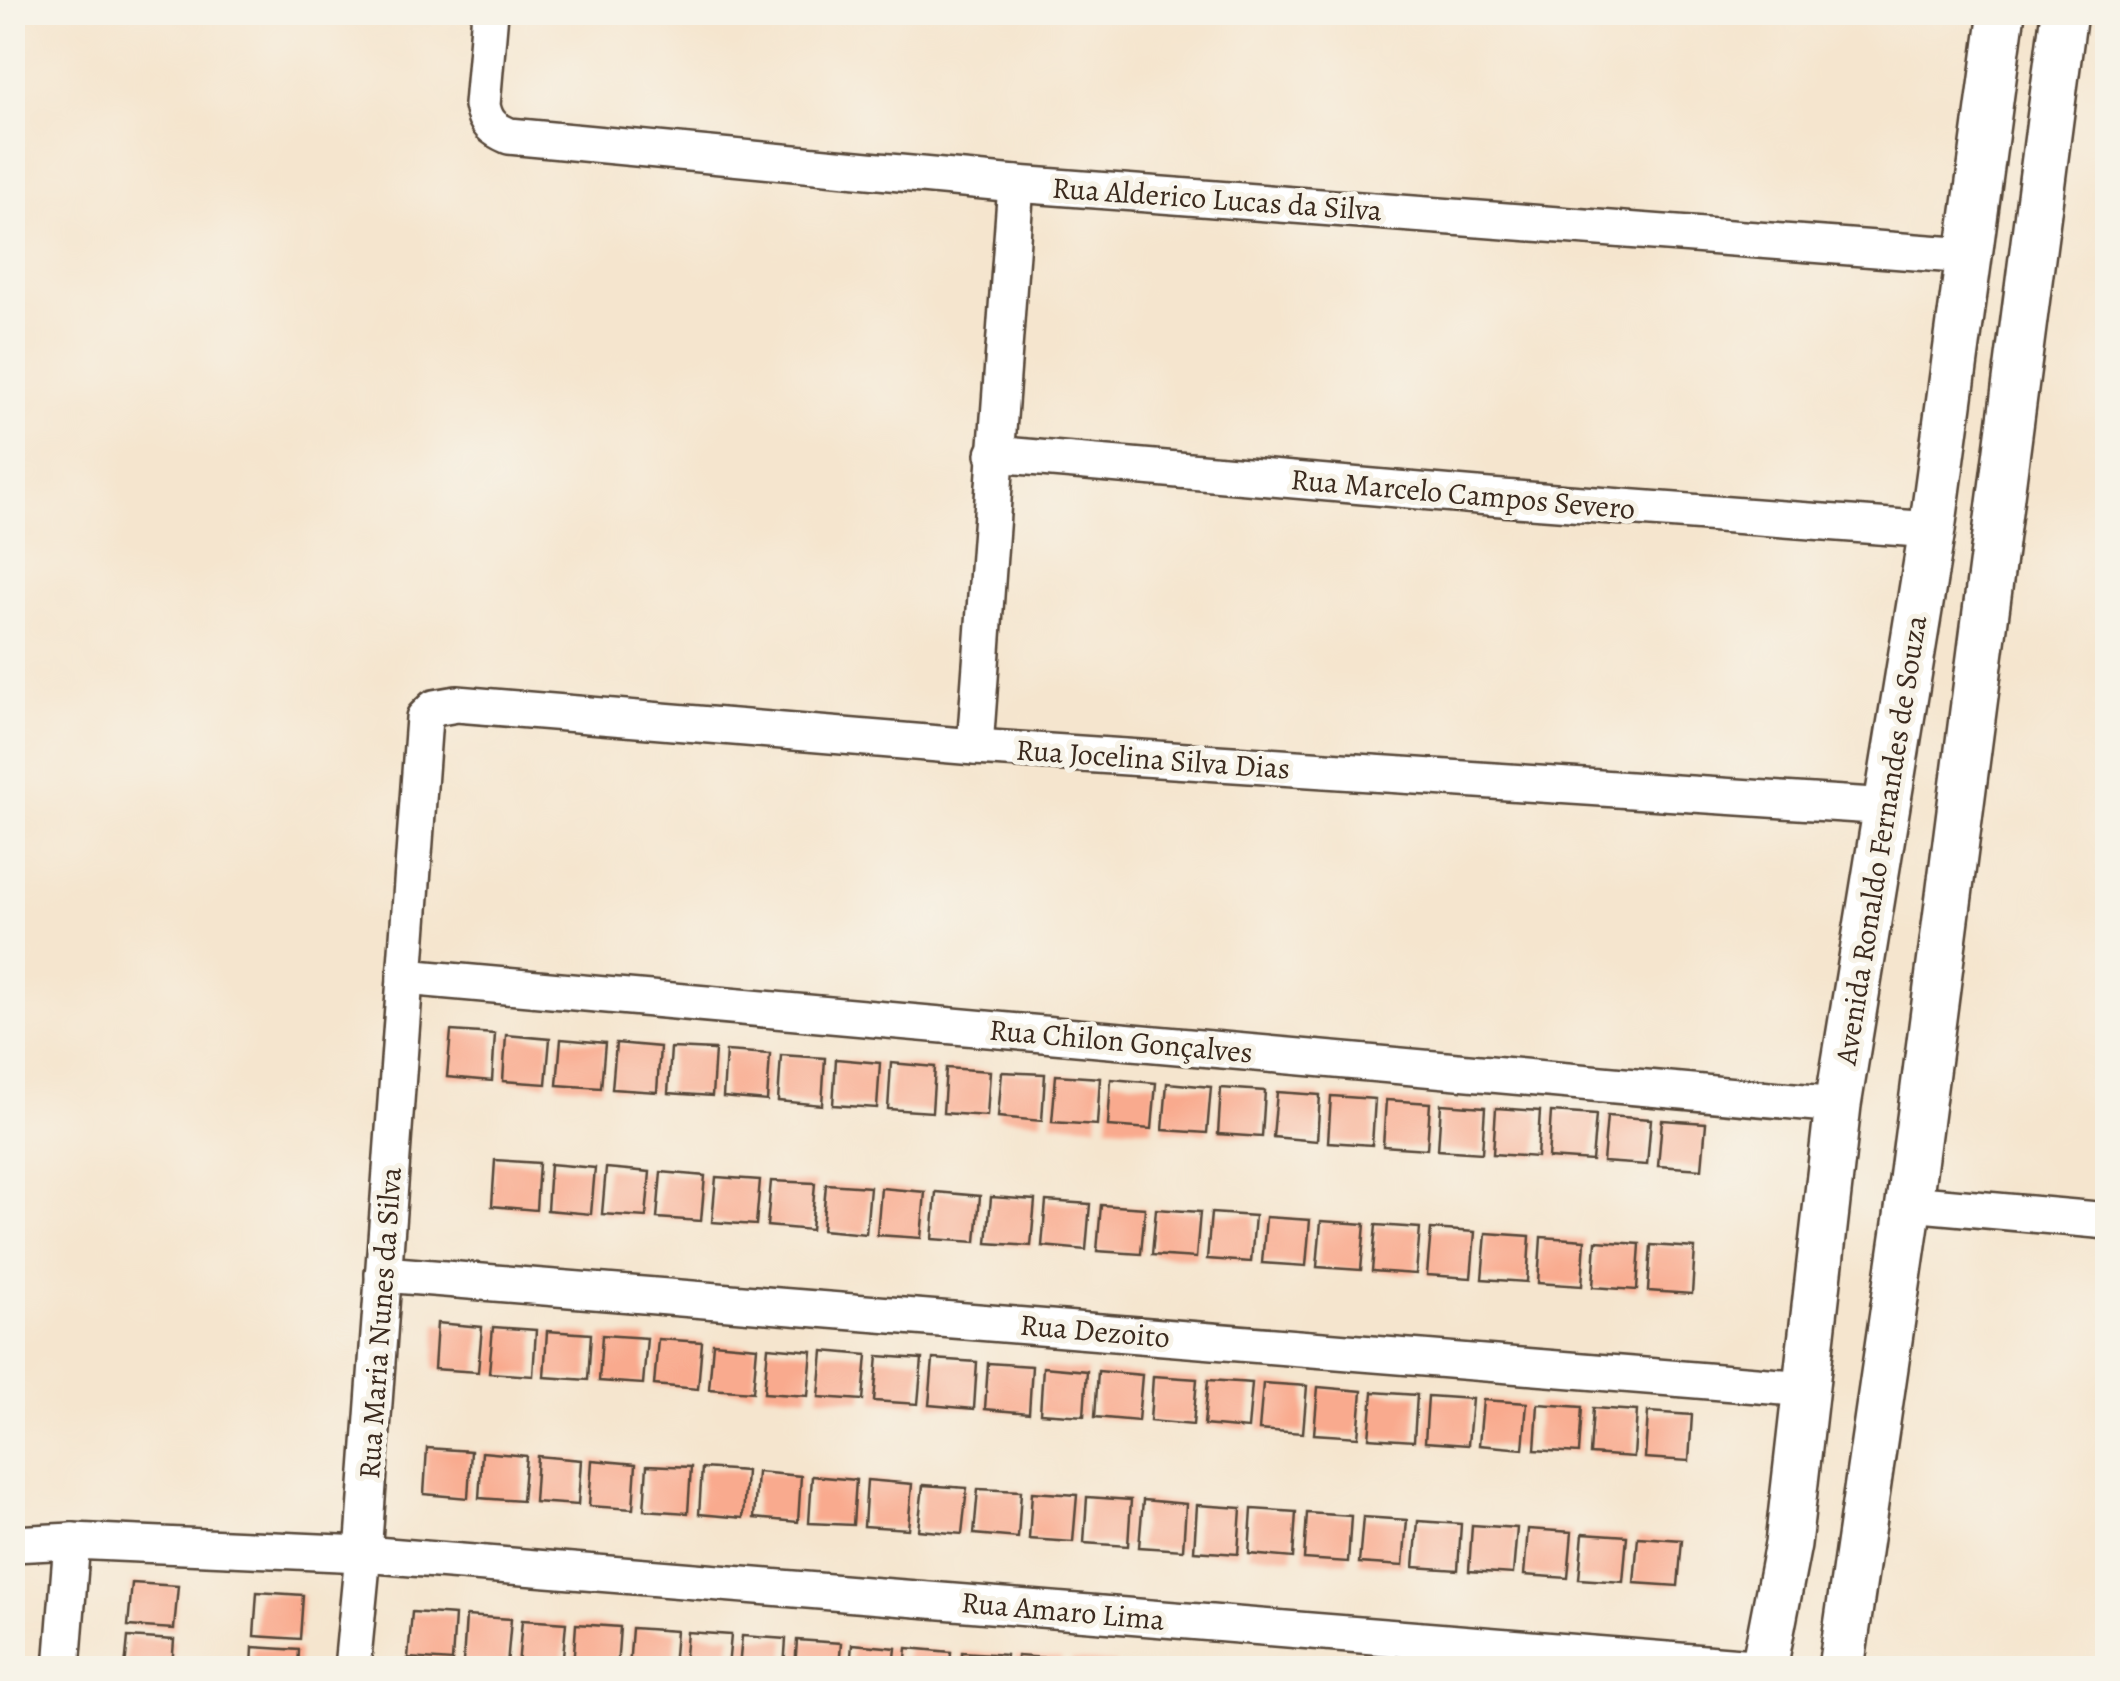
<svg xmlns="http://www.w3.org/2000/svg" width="2120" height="1681" font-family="Alegreya,serif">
<rect width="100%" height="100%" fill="#f7f3e8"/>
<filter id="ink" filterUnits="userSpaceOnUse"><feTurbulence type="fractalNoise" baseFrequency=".01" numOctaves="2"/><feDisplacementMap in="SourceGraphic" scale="20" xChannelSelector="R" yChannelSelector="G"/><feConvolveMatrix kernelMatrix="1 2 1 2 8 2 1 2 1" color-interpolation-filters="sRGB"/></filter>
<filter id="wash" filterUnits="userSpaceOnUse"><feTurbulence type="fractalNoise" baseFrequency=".0048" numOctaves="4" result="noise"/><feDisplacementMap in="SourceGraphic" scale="40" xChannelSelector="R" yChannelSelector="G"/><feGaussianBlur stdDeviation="2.25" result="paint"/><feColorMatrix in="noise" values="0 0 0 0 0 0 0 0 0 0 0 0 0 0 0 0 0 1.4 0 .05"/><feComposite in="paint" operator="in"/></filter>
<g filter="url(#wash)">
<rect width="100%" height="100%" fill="#f5e5ce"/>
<g id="blocks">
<g fill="#f9aa8e">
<polygon points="451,1031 495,1034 492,1081 447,1077"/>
<polygon points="506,1035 550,1039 546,1084 503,1081"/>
<polygon points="561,1039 605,1043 601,1088 557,1085"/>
<polygon points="616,1043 660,1047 657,1092 612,1089"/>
<polygon points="671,1048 715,1050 712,1096 668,1093"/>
<polygon points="726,1051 770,1054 767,1101 723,1097"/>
<polygon points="781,1055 825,1058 822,1105 778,1101"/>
<polygon points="836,1059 880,1063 877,1108 833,1105"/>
<polygon points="891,1063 935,1067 932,1112 888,1109"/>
<polygon points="946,1068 990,1071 987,1116 943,1113"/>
<polygon points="1002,1072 1045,1074 1042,1121 998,1117"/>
<polygon points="1056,1075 1100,1078 1097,1125 1052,1122"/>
<polygon points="1111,1079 1156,1083 1152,1129 1108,1126"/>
<polygon points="1167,1083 1211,1087 1207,1133 1163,1130"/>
<polygon points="1221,1088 1265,1091 1262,1137 1218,1134"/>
<polygon points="1277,1092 1320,1095 1317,1141 1273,1137"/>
<polygon points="1331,1096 1375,1099 1372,1145 1328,1142"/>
<polygon points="1386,1100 1430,1103 1427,1149 1383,1146"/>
<polygon points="1441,1104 1485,1107 1482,1153 1438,1150"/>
<polygon points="1496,1108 1540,1111 1537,1157 1493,1154"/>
<polygon points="1551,1112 1596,1115 1592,1161 1548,1158"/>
<polygon points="1607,1116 1651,1119 1647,1165 1603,1162"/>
<polygon points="1662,1120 1706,1123 1702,1169 1658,1166"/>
<polygon points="495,1160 539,1163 536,1210 492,1206"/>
<polygon points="550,1164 595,1168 591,1214 547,1210"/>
<polygon points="606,1168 650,1172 646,1217 602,1214"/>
<polygon points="661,1172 705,1176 701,1221 657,1218"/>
<polygon points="716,1177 760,1180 756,1225 712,1222"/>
<polygon points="771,1181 815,1183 811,1230 767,1226"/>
<polygon points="826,1184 870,1187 866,1234 822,1230"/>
<polygon points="881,1188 925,1192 921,1238 877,1235"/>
<polygon points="936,1192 980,1196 976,1242 932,1239"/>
<polygon points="991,1197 1035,1200 1031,1246 987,1243"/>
<polygon points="1046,1201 1090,1204 1086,1250 1042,1246"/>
<polygon points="1101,1205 1145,1208 1141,1254 1097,1251"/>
<polygon points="1156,1209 1200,1212 1196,1258 1152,1255"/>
<polygon points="1211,1213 1255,1216 1251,1262 1207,1259"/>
<polygon points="1266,1217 1310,1220 1306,1266 1262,1263"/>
<polygon points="1321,1221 1365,1224 1361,1270 1317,1267"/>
<polygon points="1376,1225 1420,1228 1416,1274 1372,1271"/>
<polygon points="1431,1229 1475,1232 1471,1278 1427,1275"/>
<polygon points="1486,1233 1530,1236 1527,1282 1482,1279"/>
<polygon points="1541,1237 1585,1240 1582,1286 1538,1283"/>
<polygon points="1596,1241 1640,1244 1637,1290 1593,1287"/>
<polygon points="1651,1245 1695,1248 1692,1294 1648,1291"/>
<polygon points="437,1323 482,1327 478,1372 434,1369"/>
<polygon points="493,1327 536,1330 533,1376 489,1373"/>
<polygon points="547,1331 591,1334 588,1380 544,1377"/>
<polygon points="602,1335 647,1338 643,1384 599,1381"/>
<polygon points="658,1339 702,1342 698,1389 654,1385"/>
<polygon points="713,1343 757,1347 753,1392 709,1389"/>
<polygon points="768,1347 812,1351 808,1396 764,1393"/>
<polygon points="823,1351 867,1355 863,1400 819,1397"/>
<polygon points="878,1356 922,1359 918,1404 874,1401"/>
<polygon points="933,1359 977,1362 974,1409 929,1405"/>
<polygon points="988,1363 1032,1366 1029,1413 985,1409"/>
<polygon points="1043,1367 1087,1371 1084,1416 1040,1413"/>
<polygon points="1098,1371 1142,1375 1138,1421 1095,1417"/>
<polygon points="1153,1376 1197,1379 1193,1425 1150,1421"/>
<polygon points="1208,1380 1252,1383 1248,1429 1204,1425"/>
<polygon points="1263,1383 1307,1386 1303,1433 1259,1430"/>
<polygon points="1318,1387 1362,1391 1358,1437 1314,1434"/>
<polygon points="1373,1392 1417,1395 1414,1441 1369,1438"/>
<polygon points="1428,1396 1472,1399 1468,1445 1425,1442"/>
<polygon points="1483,1400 1527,1403 1523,1449 1479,1445"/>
<polygon points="1538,1404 1582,1407 1579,1453 1535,1450"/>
<polygon points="1593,1408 1637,1411 1634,1457 1590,1454"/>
<polygon points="1648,1412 1692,1415 1689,1461 1645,1458"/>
<polygon points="427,1448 471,1451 468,1498 424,1494"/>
<polygon points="482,1452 526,1456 522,1501 479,1498"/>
<polygon points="537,1456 581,1460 578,1505 534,1502"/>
<polygon points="592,1460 636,1464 633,1509 589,1506"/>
<polygon points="647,1465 691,1467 688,1513 644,1510"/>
<polygon points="702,1468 746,1471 743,1518 699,1514"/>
<polygon points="757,1472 801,1476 798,1522 754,1518"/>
<polygon points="812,1476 856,1480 853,1525 809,1523"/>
<polygon points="867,1480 912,1484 908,1529 864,1526"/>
<polygon points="923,1485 967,1488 962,1534 918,1530"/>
<polygon points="978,1489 1021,1491 1018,1538 974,1534"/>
<polygon points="1032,1492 1077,1495 1073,1542 1029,1539"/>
<polygon points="1087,1497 1131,1500 1128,1546 1084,1543"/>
<polygon points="1143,1500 1186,1504 1183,1550 1139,1547"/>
<polygon points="1197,1505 1241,1508 1238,1554 1194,1551"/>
<polygon points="1252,1509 1296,1512 1293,1558 1249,1554"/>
<polygon points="1307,1513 1351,1516 1348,1562 1304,1559"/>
<polygon points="1363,1517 1407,1520 1403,1566 1359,1563"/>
<polygon points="1418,1521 1461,1524 1458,1570 1414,1567"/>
<polygon points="1472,1525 1517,1528 1513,1574 1469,1571"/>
<polygon points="1528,1529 1572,1532 1568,1578 1524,1575"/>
<polygon points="1583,1533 1627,1536 1623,1582 1579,1579"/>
<polygon points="1638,1537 1682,1540 1678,1586 1634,1583"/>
<polygon points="132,1583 178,1586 174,1629 128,1626"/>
<polygon points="257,1592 303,1595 300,1639 254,1636"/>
<polygon points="412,1612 455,1615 452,1661 408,1658"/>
<polygon points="466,1616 511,1619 507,1665 463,1662"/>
<polygon points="522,1620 566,1623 562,1668 518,1666"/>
<polygon points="576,1624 620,1627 617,1668 573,1668"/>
<polygon points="632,1628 676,1631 673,1668 629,1668"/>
<polygon points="687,1632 731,1635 728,1668 684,1668"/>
<polygon points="742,1636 786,1639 784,1668 739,1668"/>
<polygon points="128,1637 174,1640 172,1668 125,1668"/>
<polygon points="797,1640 841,1643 839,1668 795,1668"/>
<polygon points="852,1644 896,1648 894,1668 850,1668"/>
<polygon points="253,1647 299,1650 298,1668 252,1668"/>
<polygon points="907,1648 951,1652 950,1668 905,1668"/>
<polygon points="962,1652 1006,1655 1005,1668 961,1668"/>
<polygon points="1017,1656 1061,1659 1060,1668 1016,1668"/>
<polygon points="1072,1660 1116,1663 1116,1668 1071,1668"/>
</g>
</g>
</g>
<g filter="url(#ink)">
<use href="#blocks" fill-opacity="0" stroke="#574638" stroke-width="2.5"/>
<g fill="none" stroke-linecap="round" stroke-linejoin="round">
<g stroke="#574638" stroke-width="40">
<g id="minor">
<path d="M 490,12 L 482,105 C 485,123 493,129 509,136 L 1016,184 L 1969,256"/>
<polyline points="994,454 1489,497 1932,530"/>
<polyline points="975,747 1016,184"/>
<polyline points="405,977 1838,1105"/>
<polyline points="1909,1203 2108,1221"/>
<polyline points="383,1274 1807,1389"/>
<polyline points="12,1544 72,1541 363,1554 1766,1668"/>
<polyline points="62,1668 72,1541"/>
<polyline points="352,1668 363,1554 424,718 434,708 457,704 975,747 1889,807"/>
</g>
</g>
<g stroke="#574638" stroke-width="50">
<g id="tertiary">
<polyline points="1764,1668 1788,1544 1838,1105 1932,530 2002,12"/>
<polyline points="1841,1668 1909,1203 2064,12"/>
</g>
</g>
<use href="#minor" stroke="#fff" stroke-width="35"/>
<use href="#tertiary" stroke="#fff" stroke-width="45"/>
</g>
</g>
<g text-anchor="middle" stroke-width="10" stroke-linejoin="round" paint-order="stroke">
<g font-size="30" fill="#3b2a1e" stroke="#f7f3e8">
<text transform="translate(1217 199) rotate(4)" y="10">Rua Alderico Lucas da Silva</text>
<text transform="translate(1463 494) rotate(5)" y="10">Rua Marcelo Campos Severo</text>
<text transform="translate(1153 759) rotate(4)" y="10">Rua Jocelina Silva Dias</text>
<text transform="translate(1881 840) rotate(-81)" y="10">Avenida Ronaldo Fernandes de Souza</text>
<text transform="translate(1121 1041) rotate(5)" y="10">Rua Chilon Gonçalves</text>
<text transform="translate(380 1323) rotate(-86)" y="10">Rua Maria Nunes da Silva</text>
<text transform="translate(1095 1331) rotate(5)" y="10">Rua Dezoito</text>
<text transform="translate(1063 1611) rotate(5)" y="10">Rua Amaro Lima</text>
</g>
</g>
<rect width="2120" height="1681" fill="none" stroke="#f7f3e8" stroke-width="50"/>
</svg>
